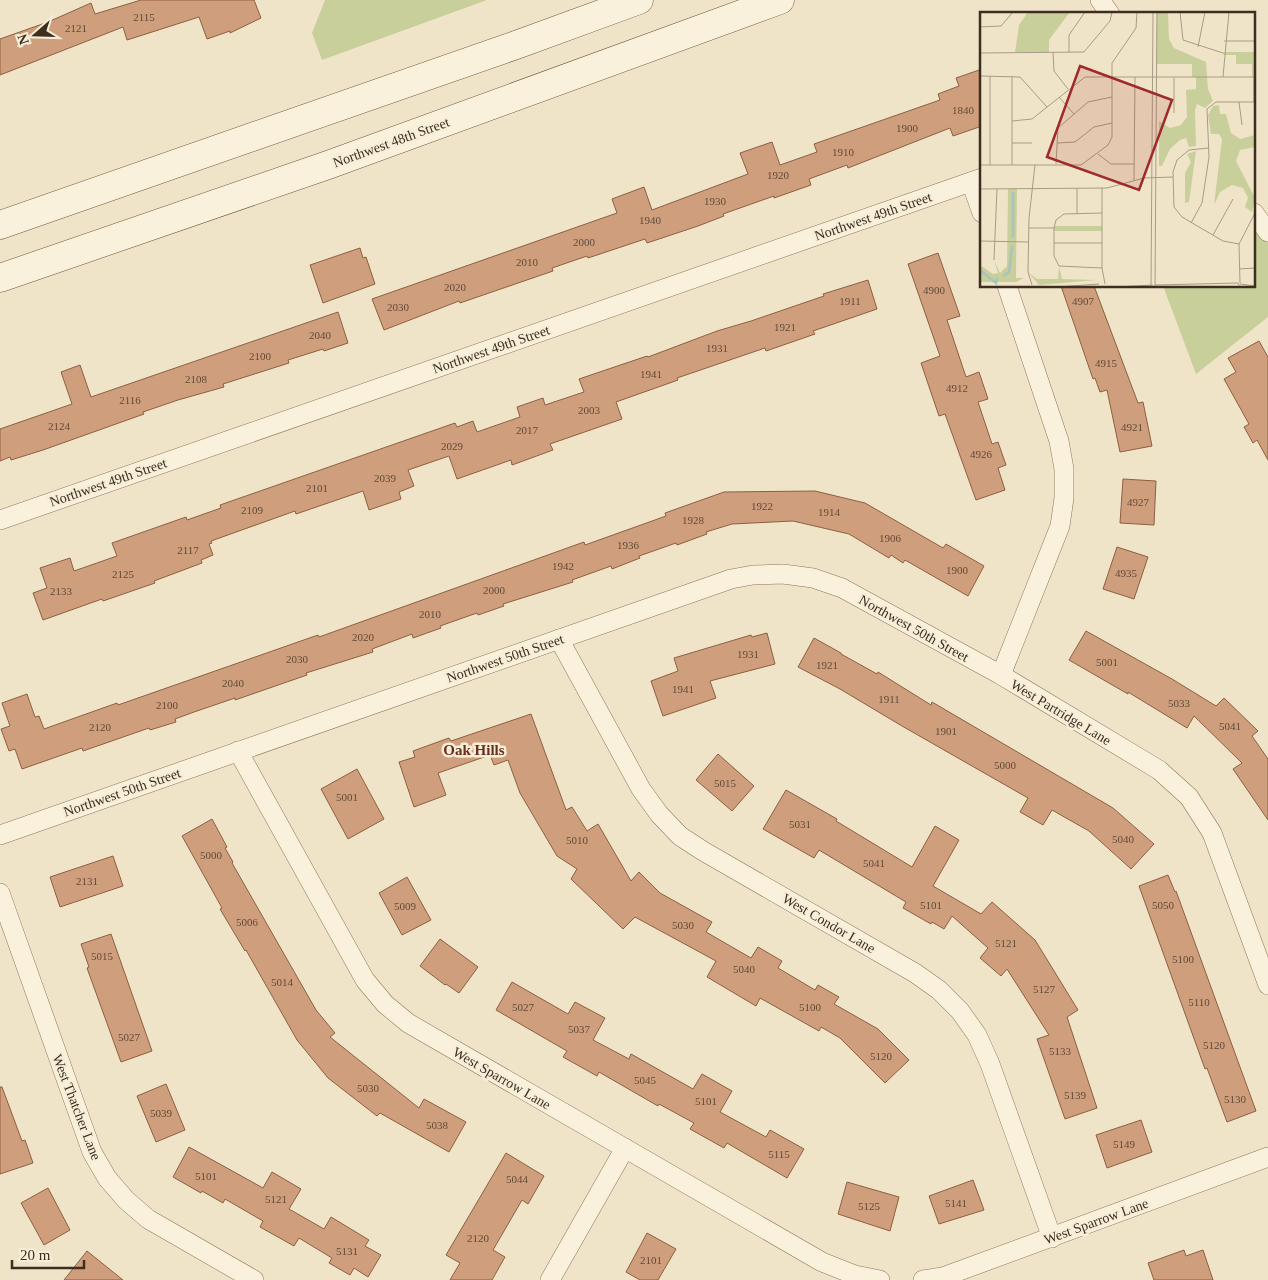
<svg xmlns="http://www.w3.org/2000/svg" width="1268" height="1280" font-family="'Times New Roman',serif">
<rect width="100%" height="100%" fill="#f0e4c8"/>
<g fill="#c9cf9b">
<polygon points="325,0 487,0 322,60 312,33"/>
<polygon points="1254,213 1268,232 1268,317 1196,374 1163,286 1254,286"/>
</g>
<g fill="#cf9f7d" stroke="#8d5f41">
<polygon points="141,0 254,0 261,18 230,33 230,31 207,39 199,17 127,40 123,27 0,75 0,39 48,22 91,3 95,14"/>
<polygon points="982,69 982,126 953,136 950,128 848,168 847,165 809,179 811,185 774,198 774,196 723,214 724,216 698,226 647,243 645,239 588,258 587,256 552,268 553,271 460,303 459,301 384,330 372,299 617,213 612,199 644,187 652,210 748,174 740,153 772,142 780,165 817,152 814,144 940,100 938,94 959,86 956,78"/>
<polygon points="360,248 363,258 366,257 375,284 323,303 310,265"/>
<polygon points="938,253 960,316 947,320 966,377 979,372 988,399 978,402 992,444 998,442 1006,465 998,468 1005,490 976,500 945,414 939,416 921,363 940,356 908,264"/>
<polygon points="868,280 877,309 813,331 815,334 766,351 765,348 677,378 678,380 616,402 622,419 550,444 553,450 512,465 511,460 457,479 449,456 408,470 414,486 399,492 401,499 369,510 363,491 296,514 295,511 211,541 212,543 209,544 213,555 201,560 202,563 154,581 155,583 103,601 102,599 43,620 33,593 47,588 40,568 70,558 74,571 117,556 112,543 186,517 187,520 221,508 220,505 455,423 457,427 473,421 477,432 520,417 517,407 543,398 545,405 584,392 579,379 647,356 648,357 717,331 751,321 824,296 823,294"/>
<polygon points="1061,286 1094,286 1138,403 1143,402 1152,446 1120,452 1107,390 1100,392 1095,378 1093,379"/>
<polygon points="338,312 348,343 324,351 323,349 288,360 289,363 223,384 224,387 178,400 143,412 144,414 43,450 11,460 10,457 0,461 0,429 72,404 61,372 80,365 91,397"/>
<polygon points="1259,341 1268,357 1268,460 1257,440 1253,443 1244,427 1249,424 1224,379 1236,372 1228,358"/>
<polygon points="1123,479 1156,481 1154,525 1120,523"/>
<polygon points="815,491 865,503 943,548 946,544 984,566 968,596 905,560 903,563 891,555 889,558 849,534 793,521 732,524 706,532 707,534 677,545 676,543 639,556 640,558 612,569 611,566 572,580 573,582 503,604 504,606 478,615 477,613 440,626 441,628 413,638 412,634 372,649 373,652 306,673 307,675 235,700 235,698 194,712 175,719 176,722 150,730 149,728 83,751 82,748 22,769 15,749 9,751 1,729 10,726 2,703 27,694 35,717 39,716 44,729 117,703 118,705 318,635 319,637 584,542 585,545 666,516 665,513 724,492"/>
<polygon points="1117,547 1148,557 1134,599 1103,589"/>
<polygon points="1086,631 1172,679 1216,706 1224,698 1258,731 1252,736 1268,759 1268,820 1233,769 1242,763 1194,716 1187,728 1128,692 1128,694 1069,660"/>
<polygon points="767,633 775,664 710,681 716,698 663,716 651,681 678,671 674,658 751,635 752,637"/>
<polygon points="814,638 841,653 841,654 877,674 878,672 931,705 932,702 1113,808 1154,844 1131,869 1089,831 1052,810 1043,825 1020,812 1028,798 902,726 840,689 798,667"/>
<polygon points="531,714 566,810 572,807 587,831 598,824 631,881 639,872 660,893 712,922 706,932 751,958 758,947 782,961 778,968 815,990 818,985 839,997 834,1004 878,1029 909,1060 885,1083 840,1038 821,1027 819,1031 760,998 756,1006 707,977 716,961 635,917 623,929 571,879 577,869 557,856 520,793 508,760 494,765 490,755 438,773 446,795 414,807 399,762 415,757 413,751 449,738 451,741"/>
<polygon points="718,754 754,786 732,811 696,780"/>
<polygon points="357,769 384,819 348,839 321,789"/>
<polygon points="786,790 837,819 836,821 912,867 935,826 959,840 933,886 981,914 992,902 1035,940 1078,1010 1067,1017 1097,1108 1065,1119 1037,1039 1049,1035 1007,969 1001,976 980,958 988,948 952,916 944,929 932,922 931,924 903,908 906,902 819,850 814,858 763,829"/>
<polygon points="212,819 227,847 225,848 233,862 232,863 316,1010 335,1033 330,1037 419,1108 424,1099 466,1122 449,1152 380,1113 377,1116 328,1078 297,1040 246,950 245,951 220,909 222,908 182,836"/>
<polygon points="113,856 123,886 60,907 50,877"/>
<polygon points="1168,875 1175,892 1176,891 1256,1111 1227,1122 1207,1068 1205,1069 1139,886"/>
<polygon points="407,877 431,920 402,935 379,893"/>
<polygon points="111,934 152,1051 121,1062 87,968 89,967 81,944"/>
<polygon points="440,939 478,967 459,993 446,984 445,985 420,966"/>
<polygon points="512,982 568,1014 575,1002 605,1018 593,1040 629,1059 631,1054 693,1089 702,1074 732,1091 720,1112 766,1137 770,1130 804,1149 787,1178 727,1143 724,1148 690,1129 694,1123 659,1104 658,1106 599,1072 597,1076 563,1057 567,1051 496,1010"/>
<polygon points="166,1084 185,1130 156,1142 137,1096"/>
<polygon points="0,1087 2,1087 22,1141 25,1140 33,1163 0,1174"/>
<polygon points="1141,1120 1152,1152 1107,1168 1096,1135"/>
<polygon points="189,1147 263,1188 272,1172 301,1189 289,1209 324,1229 331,1217 369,1240 365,1246 381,1255 368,1277 354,1268 350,1275 329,1263 332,1258 299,1238 294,1246 260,1227 263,1221 225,1199 223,1203 202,1191 201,1193 173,1177"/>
<polygon points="506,1153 544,1176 528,1204 522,1200 493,1250 505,1257 492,1280 450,1280 460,1263 446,1255"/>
<polygon points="973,1180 984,1210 939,1224 929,1196"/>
<polygon points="847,1182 899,1197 890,1231 838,1214"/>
<polygon points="48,1188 70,1230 44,1245 21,1203"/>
<polygon points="647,1233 676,1249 658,1280 640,1280 626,1272"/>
<polygon points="1184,1250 1186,1256 1203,1250 1213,1280 1154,1280 1148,1263"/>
<polygon points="87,1251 123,1280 64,1280"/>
</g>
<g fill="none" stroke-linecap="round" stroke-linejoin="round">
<g stroke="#8d765c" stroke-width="20">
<g id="minor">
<polyline points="1100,0 1110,14"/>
<polyline points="971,182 982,213"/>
<polyline points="1254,213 1268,232"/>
<polyline points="0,520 982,178"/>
<polyline points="559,639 641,789 659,814 680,836 703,851 915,973 939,990 960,1011 977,1035 990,1064 1052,1238"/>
<polyline points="1001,675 1060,526 1064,498 1064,469 1059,441 1007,286"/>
<polyline points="238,751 365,980 385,1004 408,1023 822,1262 855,1275 880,1280"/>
<polyline points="0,835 731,579 753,575 783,574 813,578 842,588 1001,675 1159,770 1189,797 1212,833 1268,985"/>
<polyline points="0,893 92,1152 107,1178 126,1200 148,1219 254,1280"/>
<polyline points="550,1280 625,1148"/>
<polyline points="923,1280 943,1277 1268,1157"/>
</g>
</g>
<g stroke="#6f573f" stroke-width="29">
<g id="secondary">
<polyline points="0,225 516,45 639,0"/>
<polyline points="0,278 328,165 780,0"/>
</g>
</g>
<use href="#minor" stroke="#faf1dc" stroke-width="19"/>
<use href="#secondary" stroke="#faf1dc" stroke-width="28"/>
</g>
<g text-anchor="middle" stroke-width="5" stroke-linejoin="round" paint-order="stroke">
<g font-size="11" fill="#624a37">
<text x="144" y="21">2115</text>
<text x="76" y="32">2121</text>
<text x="963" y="114">1840</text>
<text x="907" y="132">1900</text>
<text x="843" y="156">1910</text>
<text x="778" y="179">1920</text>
<text x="715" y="205">1930</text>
<text x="650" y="224">1940</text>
<text x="584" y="246">2000</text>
<text x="527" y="266">2010</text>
<text x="455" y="291">2020</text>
<text x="934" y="294">4900</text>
<text x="850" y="305">1911</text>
<text x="1083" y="305">4907</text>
<text x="398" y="311">2030</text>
<text x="785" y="331">1921</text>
<text x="320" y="339">2040</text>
<text x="717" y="352">1931</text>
<text x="260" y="360">2100</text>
<text x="1106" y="367">4915</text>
<text x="651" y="378">1941</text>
<text x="196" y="383">2108</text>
<text x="957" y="392">4912</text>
<text x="130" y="404">2116</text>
<text x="589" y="414">2003</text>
<text x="59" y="430">2124</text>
<text x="1132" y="431">4921</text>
<text x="527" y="434">2017</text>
<text x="452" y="450">2029</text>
<text x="981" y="458">4926</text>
<text x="385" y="482">2039</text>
<text x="317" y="492">2101</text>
<text x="1138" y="506">4927</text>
<text x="762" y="510">1922</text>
<text x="252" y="514">2109</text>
<text x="829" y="516">1914</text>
<text x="693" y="524">1928</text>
<text x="890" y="542">1906</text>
<text x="628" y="549">1936</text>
<text x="188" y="554">2117</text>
<text x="563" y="570">1942</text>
<text x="957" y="574">1900</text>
<text x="1126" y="577">4935</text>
<text x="123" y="578">2125</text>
<text x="494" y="594">2000</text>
<text x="61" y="595">2133</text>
<text x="430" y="618">2010</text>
<text x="363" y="641">2020</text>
<text x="748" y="658">1931</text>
<text x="297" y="663">2030</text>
<text x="1107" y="666">5001</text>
<text x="827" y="669">1921</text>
<text x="233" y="687">2040</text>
<text x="683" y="693">1941</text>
<text x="889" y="703">1911</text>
<text x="1179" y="707">5033</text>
<text x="167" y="709">2100</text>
<text x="1230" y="730">5041</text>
<text x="100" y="731">2120</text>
<text x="946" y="735">1901</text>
<text x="1005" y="769">5000</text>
<text x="725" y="787">5015</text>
<text x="347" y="801">5001</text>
<text x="800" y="828">5031</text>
<text x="1123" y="843">5040</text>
<text x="577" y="844">5010</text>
<text x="211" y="859">5000</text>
<text x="874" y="867">5041</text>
<text x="87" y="885">2131</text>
<text x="931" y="909">5101</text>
<text x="1163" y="909">5050</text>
<text x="405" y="910">5009</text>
<text x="247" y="926">5006</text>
<text x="683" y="929">5030</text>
<text x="1006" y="947">5121</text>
<text x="102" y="960">5015</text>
<text x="1183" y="963">5100</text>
<text x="744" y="973">5040</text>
<text x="282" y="986">5014</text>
<text x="1044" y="993">5127</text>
<text x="1199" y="1006">5110</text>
<text x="523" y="1011">5027</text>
<text x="810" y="1011">5100</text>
<text x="579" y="1033">5037</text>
<text x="129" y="1041">5027</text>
<text x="1214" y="1049">5120</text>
<text x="1060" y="1055">5133</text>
<text x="881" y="1060">5120</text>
<text x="645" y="1084">5045</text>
<text x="368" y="1092">5030</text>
<text x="1075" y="1099">5139</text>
<text x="1235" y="1103">5130</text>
<text x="706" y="1105">5101</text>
<text x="161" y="1117">5039</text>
<text x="437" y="1129">5038</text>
<text x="1124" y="1148">5149</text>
<text x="779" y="1158">5115</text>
<text x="206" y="1180">5101</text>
<text x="517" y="1183">5044</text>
<text x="276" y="1203">5121</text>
<text x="956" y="1207">5141</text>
<text x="869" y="1210">5125</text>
<text x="478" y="1242">2120</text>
<text x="347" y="1255">5131</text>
<text x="651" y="1264">2101</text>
</g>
<g font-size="14" fill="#3d2e20" stroke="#f7eed8">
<text transform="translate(391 142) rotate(-20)" y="5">Northwest 48th Street</text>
<text transform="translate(873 216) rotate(-19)" y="5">Northwest 49th Street</text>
<text transform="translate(491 349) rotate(-19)" y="5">Northwest 49th Street</text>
<text transform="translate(108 482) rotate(-19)" y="5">Northwest 49th Street</text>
<text transform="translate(914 628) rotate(29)" y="5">Northwest 50th Street</text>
<text transform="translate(505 658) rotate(-19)" y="5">Northwest 50th Street</text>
<text transform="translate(1061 712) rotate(31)" y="5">West Partridge Lane</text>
<text transform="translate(122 792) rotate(-19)" y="5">Northwest 50th Street</text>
<text transform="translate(829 923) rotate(30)" y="5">West Condor Lane</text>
<text transform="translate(502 1078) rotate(30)" y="5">West Sparrow Lane</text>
<text transform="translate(77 1107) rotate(69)" y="5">West Thatcher Lane</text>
<text transform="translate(1096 1221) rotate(-20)" y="5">West Sparrow Lane</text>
</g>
<g font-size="15" font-weight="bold" fill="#6b2e1e" stroke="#f7eed8">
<text x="474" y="755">Oak Hills</text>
</g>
</g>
<g transform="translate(980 12)">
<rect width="275" height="275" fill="#f0e4c8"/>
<path d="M 48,0 L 90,0 L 69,28 L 69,40 L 35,40 L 39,13 ZM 177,0 L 188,0 L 189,27 L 194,36 L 226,50 L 228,77 L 233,89 L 225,96 L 217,92 L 215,98 L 216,134 L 209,135 L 206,126 L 200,128 L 190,137 L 182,154 L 179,154 L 179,109 L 190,116 L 201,113 L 207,105 L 206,78 L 216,77 L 216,65 L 212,65 L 212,52 L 176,52 ZM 275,29 L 275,65 L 272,65 L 272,52 L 256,52 L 256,43 L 243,43 L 243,40 L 274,40 ZM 239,93 L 240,102 L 246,102 L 251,121 L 260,127 L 275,123 L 275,135 L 260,138 L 256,149 L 275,186 L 272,200 L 265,195 L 268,186 L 263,176 L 252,173 L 240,180 L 234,193 L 242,127 L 239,122 L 231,122 L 228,103 L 233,94 ZM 216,139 L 209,190 L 205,191 L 205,161 L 211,150 L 207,142 ZM 37,176 L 36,266 L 44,266 L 36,270 L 0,270 L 0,253 L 13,262 L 18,261 L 14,248 L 20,261 L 27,254 L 28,177 ZM 74,214 L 122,214 L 122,219 L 74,219 ZM 79,254 L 82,267 L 116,268 L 59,273 L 48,260 L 57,267 L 78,267 Z" fill="#c9cf9b"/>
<path fill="none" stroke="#a9c4bc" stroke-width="2.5" d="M 33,180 L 33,225M 0,258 L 16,271 L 17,266M 23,264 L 29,260 L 32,234"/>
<path fill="none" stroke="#a89b85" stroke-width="1" d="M 200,0 L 203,28 L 243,41M 0,15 L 21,14 L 33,0M 244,29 L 275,29M 218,35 L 225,0M 73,40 L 74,59 L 88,77M 89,40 L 89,23 L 105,0M 0,41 L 104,40 L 130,9 L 132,0M 0,64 L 40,65 L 67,95M 243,65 L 249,0M 274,65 L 274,90M 194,66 L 194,101M 79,85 L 94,102M 259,90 L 262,113M 32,109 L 52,107 L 105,65 L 275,65M 32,131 L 52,131M 77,131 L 95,130 L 114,115 L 132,111M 229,136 L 209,138 L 197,148 L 193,160 L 194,195 L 202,205 L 243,229 L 259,232M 118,142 L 131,152 L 154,152M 76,152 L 78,116 L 108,90 L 132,85M 0,153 L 101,153 L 128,133 L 132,125 L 132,51 L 156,16 L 157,0M 10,153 L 10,64M 32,153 L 32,64M 154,168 L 155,65M 122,176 L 122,256 L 125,272M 0,177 L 127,176 L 164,166 L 193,165M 97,202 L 97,176M 211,211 L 222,191 L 229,145 L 227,97 L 236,90 L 275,90M 49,216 L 74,216M 233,223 L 253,187M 0,229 L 48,230M 74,231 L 122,231M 14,248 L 17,177M 122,256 L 79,254 L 74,244 L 74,216 L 76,208 L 84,202 L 122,201M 259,257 L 275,256M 260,271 L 259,232 L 275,201M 260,272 L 275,274M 52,273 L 48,260 L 49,206 L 55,153M 175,273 L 258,271 L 260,275M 0,275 L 33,275M 77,275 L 119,272M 137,275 L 173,273M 171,275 L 173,0M 175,275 L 177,0"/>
<path fill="#9e2a2b" fill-opacity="0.15" stroke="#9e2a2b" stroke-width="2.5" d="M 100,54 L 192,88 L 159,178 L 67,145 Z"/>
<rect width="275" height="275" fill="none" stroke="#3d2e20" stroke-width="2.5"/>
</g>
<g transform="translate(35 35) rotate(250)" stroke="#f7eed8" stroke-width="4" paint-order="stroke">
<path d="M0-4L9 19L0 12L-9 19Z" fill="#3d2e20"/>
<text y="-8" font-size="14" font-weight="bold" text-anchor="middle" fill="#3d2e20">N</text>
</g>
<path d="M12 1260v8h72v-8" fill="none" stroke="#3d2e20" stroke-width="2.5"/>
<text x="20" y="1260" font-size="15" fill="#3d2e20" stroke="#f7eed8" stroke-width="4" paint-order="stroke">20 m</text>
</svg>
